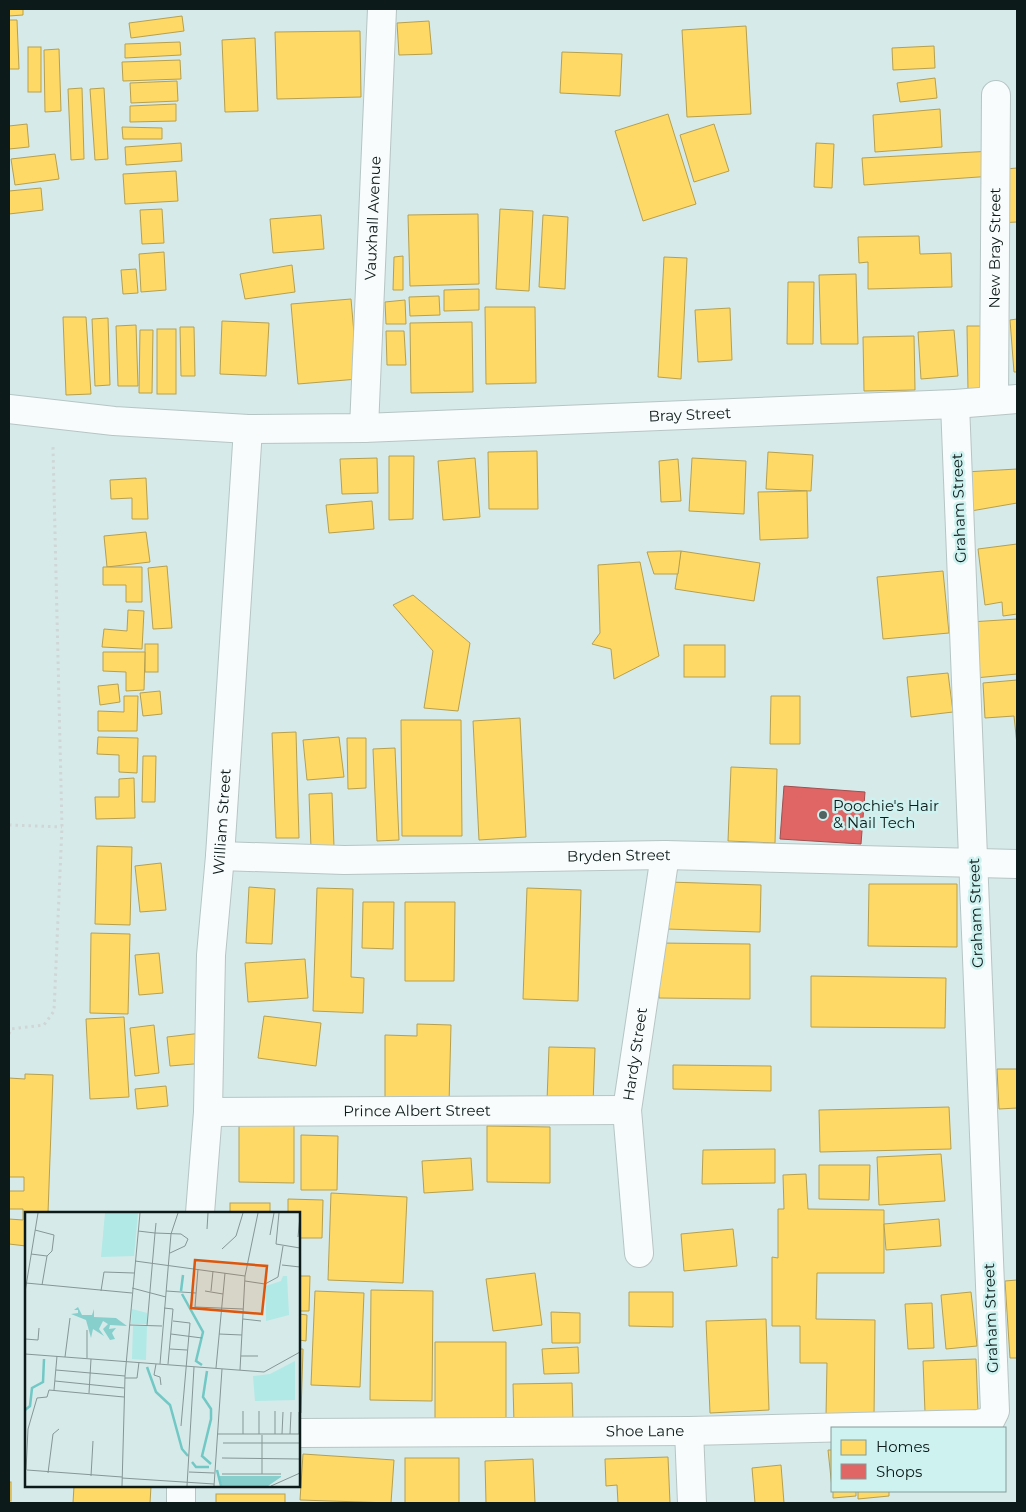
<svg xmlns="http://www.w3.org/2000/svg" width="1026" height="1512" font-family="Montserrat,sans-serif">
<rect width="100%" height="100%" fill="#d6eae9"/>
<g fill="#ffd966" stroke="#b6a04f">
<polygon points="9,9 23,9 23,15 9,16"/>
<polygon points="182,16 184,31 131,38 129,23"/>
<polygon points="9,20 17,20 19,69 9,69"/>
<polygon points="429,21 432,54 399,55 397,23"/>
<polygon points="746,26 751,114 687,117 682,30"/>
<polygon points="360,31 361,97 277,99 275,32"/>
<polygon points="255,38 258,111 225,112 222,40"/>
<polygon points="180,42 181,55 125,58 125,44"/>
<polygon points="934,46 935,68 893,70 892,48"/>
<rect x="28" y="47" width="13" height="45"/>
<polygon points="59,49 61,111 45,112 44,50"/>
<polygon points="562,52 622,54 620,96 560,93"/>
<polygon points="180,60 181,79 123,81 122,62"/>
<polygon points="935,78 937,98 900,102 897,83"/>
<polygon points="177,81 178,101 131,103 130,83"/>
<polygon points="82,88 84,159 71,160 68,89"/>
<polygon points="104,88 108,159 95,160 90,89"/>
<polygon points="176,104 176,121 130,122 130,106"/>
<polygon points="940,109 942,147 875,152 873,115"/>
<polygon points="668,114 696,204 643,221 615,131"/>
<polygon points="27,124 29,147 9,149 9,126"/>
<polygon points="714,124 729,171 694,182 680,135"/>
<polygon points="122,127 162,128 162,139 123,139"/>
<polygon points="181,143 182,161 126,165 125,147"/>
<polygon points="816,143 834,144 832,188 814,187"/>
<polygon points="993,151 994,170 1017,168 1017,222 996,223 993,176 864,185 862,158"/>
<polygon points="55,154 59,179 15,185 11,159"/>
<polygon points="176,171 178,201 125,204 123,174"/>
<polygon points="41,188 43,210 9,214 9,191"/>
<polygon points="162,209 164,243 142,244 140,210"/>
<polygon points="500,209 533,211 529,291 496,289"/>
<polygon points="478,214 479,284 410,286 408,215"/>
<polygon points="321,215 324,249 273,253 270,219"/>
<polygon points="543,215 568,217 565,289 539,287"/>
<polygon points="919,236 920,254 951,253 952,287 868,289 868,262 859,263 858,237"/>
<polygon points="164,252 166,290 141,292 139,254"/>
<polygon points="403,256 403,290 393,290 394,257"/>
<polygon points="664,257 687,258 681,379 658,377"/>
<polygon points="292,265 295,292 245,299 240,274"/>
<polygon points="136,269 138,293 123,294 121,270"/>
<polygon points="856,274 858,344 821,344 819,275"/>
<polygon points="788,282 814,282 813,344 787,344"/>
<polygon points="479,289 479,310 444,311 444,290"/>
<polygon points="439,296 440,315 410,316 409,297"/>
<polygon points="351,299 358,379 298,384 291,304"/>
<polygon points="405,300 406,324 386,324 385,302"/>
<polygon points="485,307 535,307 536,383 486,384"/>
<polygon points="730,308 732,360 698,362 695,310"/>
<polygon points="63,317 86,317 91,394 66,395"/>
<polygon points="108,318 110,385 95,386 92,319"/>
<polygon points="1017,319 1017,372 1014,372 1010,320"/>
<polygon points="222,321 269,323 266,376 220,374"/>
<polygon points="472,322 473,392 411,393 410,323"/>
<polygon points="136,325 138,386 118,386 116,326"/>
<polygon points="967,326 1002,326 1003,391 968,391"/>
<polygon points="180,327 194,327 195,376 181,376"/>
<rect x="157" y="329" width="19" height="65"/>
<polygon points="140,330 153,330 152,393 139,393"/>
<polygon points="954,330 958,376 921,379 918,332"/>
<polygon points="386,331 404,331 406,365 387,365"/>
<polygon points="914,336 915,390 864,391 863,337"/>
<polygon points="537,451 538,509 489,509 488,452"/>
<polygon points="768,452 813,455 811,491 766,489"/>
<polygon points="389,456 414,456 413,519 389,520"/>
<polygon points="377,458 378,493 342,494 340,459"/>
<polygon points="475,458 480,517 443,520 438,461"/>
<polygon points="692,458 746,461 744,514 689,511"/>
<polygon points="678,459 681,501 661,502 659,461"/>
<polygon points="1017,469 1017,503 971,511 965,472"/>
<polygon points="146,478 148,519 132,519 132,498 111,499 110,480"/>
<polygon points="807,491 808,538 760,540 758,492"/>
<polygon points="372,501 374,529 329,533 326,505"/>
<polygon points="146,532 150,562 107,567 104,536"/>
<polygon points="1017,544 1017,614 1003,616 1002,602 985,605 978,549"/>
<polygon points="681,551 760,563 754,601 675,589"/>
<polygon points="681,551 678,574 654,574 647,552"/>
<polygon points="640,562 659,656 614,679 611,649 592,644 600,633 598,565"/>
<polygon points="167,566 172,628 153,629 148,568"/>
<polygon points="103,567 142,567 142,602 126,602 126,585 103,585"/>
<polygon points="943,571 949,633 883,639 877,577"/>
<polygon points="413,595 470,643 458,711 424,708 433,651 393,605"/>
<polygon points="128,610 144,611 142,649 102,647 104,629 127,631"/>
<polygon points="1017,619 1017,674 975,678 970,622"/>
<rect x="145" y="644" width="13" height="28"/>
<rect x="684" y="645" width="41" height="32"/>
<polygon points="103,652 145,652 144,690 126,691 126,672 103,671"/>
<polygon points="948,673 953,712 911,717 907,677"/>
<polygon points="1017,680 1017,745 1014,716 985,718 983,683"/>
<polygon points="118,684 120,702 100,705 98,686"/>
<polygon points="160,691 162,714 143,716 140,693"/>
<polygon points="124,696 138,696 137,731 98,731 98,711 124,712"/>
<polygon points="771,696 800,696 800,744 770,744"/>
<polygon points="520,718 526,837 479,840 473,721"/>
<polygon points="401,720 461,720 462,836 402,836"/>
<polygon points="296,732 299,838 276,838 272,733"/>
<polygon points="98,737 138,738 137,773 119,772 119,755 97,754"/>
<polygon points="339,737 344,777 307,780 303,740"/>
<polygon points="347,738 366,738 366,788 348,789"/>
<polygon points="395,748 399,840 377,841 373,749"/>
<polygon points="143,756 156,756 155,802 142,802"/>
<polygon points="731,767 777,769 775,843 728,841"/>
<polygon points="134,778 135,818 96,819 95,797 119,797 119,779"/>
<polygon points="332,793 334,847 311,848 309,794"/>
<polygon points="97,846 132,847 130,925 95,924"/>
<polygon points="161,863 166,910 140,912 135,866"/>
<polygon points="668,882 761,885 760,932 667,929"/>
<polygon points="869,884 957,884 957,947 868,946"/>
<polygon points="249,887 275,889 272,944 246,943"/>
<polygon points="317,888 353,889 351,977 364,978 363,1013 313,1011"/>
<polygon points="527,888 581,890 578,1001 523,999"/>
<polygon points="363,902 394,902 393,949 362,948"/>
<polygon points="405,902 455,902 454,981 405,981"/>
<polygon points="91,933 130,934 128,1014 90,1013"/>
<polygon points="659,943 750,944 750,999 659,998"/>
<polygon points="159,953 163,993 139,995 135,955"/>
<polygon points="305,959 308,998 248,1002 245,963"/>
<polygon points="811,976 946,978 945,1028 811,1027"/>
<polygon points="264,1016 321,1023 316,1066 258,1058"/>
<polygon points="124,1017 129,1097 90,1099 86,1019"/>
<polygon points="417,1024 451,1025 449,1104 385,1103 385,1035 417,1036"/>
<polygon points="154,1025 159,1073 135,1076 130,1028"/>
<polygon points="202,1033 205,1063 170,1066 167,1037"/>
<polygon points="549,1047 595,1048 593,1104 547,1101"/>
<polygon points="673,1065 771,1066 771,1091 673,1089"/>
<polygon points="997,1069 1017,1069 1017,1108 999,1109"/>
<polygon points="25,1074 53,1075 48,1213 26,1213 26,1246 9,1244 9,1219 23,1220 23,1209 9,1209 9,1191 24,1191 24,1177 9,1177 9,1078 25,1079"/>
<polygon points="166,1086 168,1106 137,1109 135,1089"/>
<polygon points="949,1107 951,1149 820,1152 819,1110"/>
<polygon points="239,1125 294,1125 294,1183 239,1182"/>
<polygon points="487,1126 550,1127 550,1183 487,1182"/>
<polygon points="301,1135 338,1136 337,1190 301,1190"/>
<polygon points="775,1149 775,1183 702,1184 703,1150"/>
<polygon points="941,1154 945,1201 879,1205 877,1157"/>
<polygon points="471,1158 473,1190 424,1193 422,1161"/>
<polygon points="819,1165 870,1165 869,1200 819,1199"/>
<polygon points="806,1174 808,1209 884,1210 884,1273 817,1273 816,1319 875,1320 874,1417 826,1416 827,1363 800,1363 800,1326 772,1326 772,1257 778,1258 778,1209 784,1209 783,1175"/>
<polygon points="331,1193 407,1197 403,1283 328,1280"/>
<polygon points="288,1199 323,1200 322,1238 299,1238 299,1213 288,1213"/>
<rect x="230" y="1203" width="40" height="10"/>
<polygon points="939,1219 941,1246 886,1250 884,1224"/>
<polygon points="733,1229 737,1266 684,1271 681,1234"/>
<polygon points="535,1273 542,1325 493,1331 486,1279"/>
<polygon points="299,1276 310,1276 309,1311 299,1311"/>
<polygon points="1017,1280 1017,1358 1010,1358 1005,1281"/>
<polygon points="371,1290 433,1291 432,1401 370,1400"/>
<polygon points="315,1291 364,1293 360,1387 311,1385"/>
<polygon points="629,1292 673,1292 673,1327 629,1326"/>
<polygon points="971,1292 977,1346 946,1349 941,1295"/>
<polygon points="932,1303 934,1348 908,1349 905,1304"/>
<polygon points="551,1312 580,1313 580,1343 552,1343"/>
<polygon points="299,1314 307,1315 306,1341 299,1340"/>
<polygon points="766,1319 769,1410 710,1413 706,1321"/>
<polygon points="435,1342 506,1342 506,1422 435,1421"/>
<polygon points="578,1347 579,1373 544,1374 542,1349"/>
<polygon points="299,1349 303,1349 301,1413 299,1413"/>
<polygon points="976,1359 978,1410 925,1412 923,1361"/>
<polygon points="572,1383 573,1423 514,1424 513,1384"/>
<polygon points="828,1450 832,1450 832,1488"/>
<polygon points="303,1454 394,1460 391,1503 300,1500"/>
<polygon points="668,1457 670,1503 618,1503 617,1485 606,1486 605,1459"/>
<rect x="405" y="1458" width="54" height="45"/>
<polygon points="533,1459 535,1503 486,1503 485,1461"/>
<polygon points="781,1465 784,1503 755,1503 752,1468"/>
<rect x="9" y="1482" width="2" height="19"/>
<polygon points="74,1486 151,1486 150,1503 73,1503"/>
<polygon points="833,1491 856,1491 856,1496 833,1498"/>
<polygon points="858,1491 889,1491 889,1496 858,1499"/>
<rect x="216" y="1494" width="69" height="9"/>
</g>
<polygon fill="#e06666" stroke="#a04f4f" points="784,786 865,792 861,844 780,839"/>
<g fill="none" stroke-linecap="round" stroke-linejoin="round">
<g stroke="#b6c5c4" stroke-width="30">
<g id="street">
<path id="s1" d="M 994,400 L 996,95"/>
<path id="s2" d="M 9,409 L 114,421 L 248,429 L 364,428 L 955,404 L 1017,399"/>
<path id="s3" d="M 364,428 L 382,9"/>
<path id="s4" d="M 220,856 L 344,860 L 665,855 L 1017,864"/>
<path id="s5" d="M 208,1112 L 627,1110"/>
<path id="s6" d="M 200,1213 L 208,1112 L 211,955 L 220,856 L 248,429"/>
<path id="s7" d="M 639,1253 L 627,1110 L 665,855"/>
<polyline points="689,1431 692,1503"/>
<path id="s8" d="M 299,1433 L 689,1431 L 978,1424 L 990,1421 L 995,1411 L 955,404"/>
<polyline points="181,1503 181,1486"/>
</g>
</g>
<g stroke="#cfd6d5" stroke-width="3" stroke-dasharray="2.5 4" stroke-linecap="butt">
<polyline points="9,825 62,827"/>
<polyline points="9,1034 11,1029 44,1025 54,1011 62,827 53,447"/>
</g>
<use href="#street" stroke="#f9fcfc" stroke-width="28"/>
</g>
<circle fill="#536362" stroke="#cef2f0" stroke-width="2" cx="823" cy="815" r="5"/>
<g text-anchor="middle" stroke-width="5" stroke-linejoin="round" paint-order="stroke">
<g font-size="15" fill="#0c1a19" stroke="#cef2f0">
<text dy="5" stroke="none"><textPath href="#s3" startOffset="210">Vauxhall Avenue</textPath></text>
<text dy="5" stroke="none"><textPath href="#s1" startOffset="152">New Bray Street</textPath></text>
<text dy="5" stroke="none"><textPath href="#s2" startOffset="682">Bray Street</textPath></text>
<text transform="translate(959 508) rotate(-92)" y="5">Graham Street</text>
<text dy="5" stroke="none"><textPath href="#s6" startOffset="392">William Street</textPath></text>
<text dy="5" stroke="none"><textPath href="#s4" startOffset="399">Bryden Street</textPath></text>
<text transform="translate(976 913) rotate(-92)" y="5">Graham Street</text>
<text dy="5" stroke="none"><textPath href="#s7" startOffset="200">Hardy Street</textPath></text>
<text dy="5" stroke="none"><textPath href="#s5" startOffset="209">Prince Albert Street</textPath></text>
<text transform="translate(991 1318) rotate(-92)" y="5">Graham Street</text>
<text dy="5" stroke="none"><textPath href="#s8" startOffset="346">Shoe Lane</textPath></text>
</g>
<g font-size="15" fill="#0c1a19" stroke="#cef2f0" text-anchor="start">
<text x="833" y="811">Poochie's Hair<tspan x="833" dy="17">&amp; Nail Tech</tspan></text>
</g>
</g>
<g transform="translate(25 1212)">
<rect width="275" height="275" fill="#d6eae9"/>
<path d="M 80,1 L 113,1 L 109,44 L 76,45 ZM 258,64 L 262,64 L 264,103 L 241,109 L 241,74 L 256,69 ZM 107,97 L 122,101 L 122,112 L 106,112 ZM 108,114 L 122,114 L 121,148 L 107,147 ZM 270,149 L 270,188 L 230,189 L 228,164 L 245,162 Z" fill="#b0e9e6"/>
<path d="M 53,95 L 57,103 L 67,103 L 69,97 L 69,105 L 91,106 L 102,114 L 85,113 L 84,117 L 91,116 L 87,121 L 90,127 L 85,128 L 78,117 L 83,112 L 78,109 L 74,117 L 79,124 L 68,117 L 66,126 L 61,108 L 46,102 L 53,101 L 53,98 L 49,98 ZM 194,264 L 256,264 L 256,265 L 243,274 L 197,274 Z" fill="#86cfcc"/>
<path fill="none" stroke="#71c8c5" stroke-width="2.5" d="M 156,79 L 158,63M 157,82 L 178,120 L 171,149 L 177,153M 122,155 L 131,180 L 145,193 L 157,237 L 163,244M 182,159 L 178,185 L 186,197 L 186,207 L 177,244 L 186,252M 0,198 L 5,194 L 7,176 L 18,170 L 19,147M 167,250 L 171,255 L 184,255M 192,258 L 196,274"/>
<path fill="none" stroke="#859796" stroke-width="1" d="M 254,1 L 251,32 L 275,36M 131,11 L 130,21 L 156,22 L 163,27 L 160,34 L 145,41M 182,17 L 183,1M 10,18 L 29,23 L 27,39 L 22,44M 113,19 L 130,21 L 122,114M 245,23 L 249,1M 273,25 L 275,4M 197,37 L 211,24 L 218,1M 6,42 L 22,44 L 17,73M 110,49 L 220,64M 257,53 L 275,55M 173,57 L 170,95 L 218,97M 220,69 L 240,72 L 253,65 L 258,34M 1,71 L 107,81M 107,76 L 141,85M 76,79 L 79,60 L 109,61M 141,79 L 171,81M 180,79 L 198,82M 186,79 L 188,59M 0,80 L 13,1M 139,96 L 148,97 L 143,152M 218,107 L 236,109M 148,109 L 165,111 L 156,214M 105,113 L 137,114M 62,118 L 62,146M 146,122 L 177,126M 194,122 L 217,123M 0,127 L 13,128 L 14,116M 145,137 L 162,138M 0,142 L 239,160 L 275,140M 216,144 L 233,144M 40,145 L 45,106M 131,152 L 129,163 L 135,165 L 136,173M 135,152 L 146,22 L 153,1M 191,156 L 200,61M 31,158 L 100,164M 215,158 L 220,64 L 233,1M 100,166 L 112,166 L 114,150M 30,169 L 99,176M 29,178 L 32,144M 64,181 L 66,147M 218,199 L 218,222M 234,199 L 234,222M 250,199 L 250,222M 274,200 L 274,222M 192,222 L 275,222M 257,222 L 258,200M 265,222 L 266,200M 237,223 L 237,262M 198,231 L 275,231M 197,246 L 275,247M 1,258 L 3,217 L 12,186 L 22,185 L 24,178 L 99,185M 2,258 L 97,265M 164,260 L 189,261M 23,261 L 28,222 L 34,217M 197,262 L 256,262M 66,264 L 68,229M 97,266 L 189,272M 97,274 L 100,164 L 115,1M 162,274 L 169,155M 189,274 L 197,157M 246,274 L 275,261"/>
<path fill="#dd560d" fill-opacity="0.15" stroke="#dd560d" stroke-width="2.5" d="M 170,48 L 242,54 L 237,102 L 166,96 Z"/>
<rect width="275" height="275" fill="none" stroke="#0c1a19" stroke-width="2.5"/>
</g>
<rect width="1026" height="1512" fill="none" stroke="#0c1a19" stroke-width="20"/>
<rect x="831" y="1427" width="175" height="65" fill="#cef2f0" stroke="#809c9a"/>
<rect x="841" y="1440" width="25" height="15" fill="#ffd966" stroke="#809c9a"/>
<text x="876" y="1452" font-size="15" fill="#0c1a19">Homes</text>
<rect x="841" y="1464" width="25" height="15" fill="#e06666" stroke="#809c9a"/>
<text x="876" y="1477" font-size="15" fill="#0c1a19">Shops</text>
</svg>
